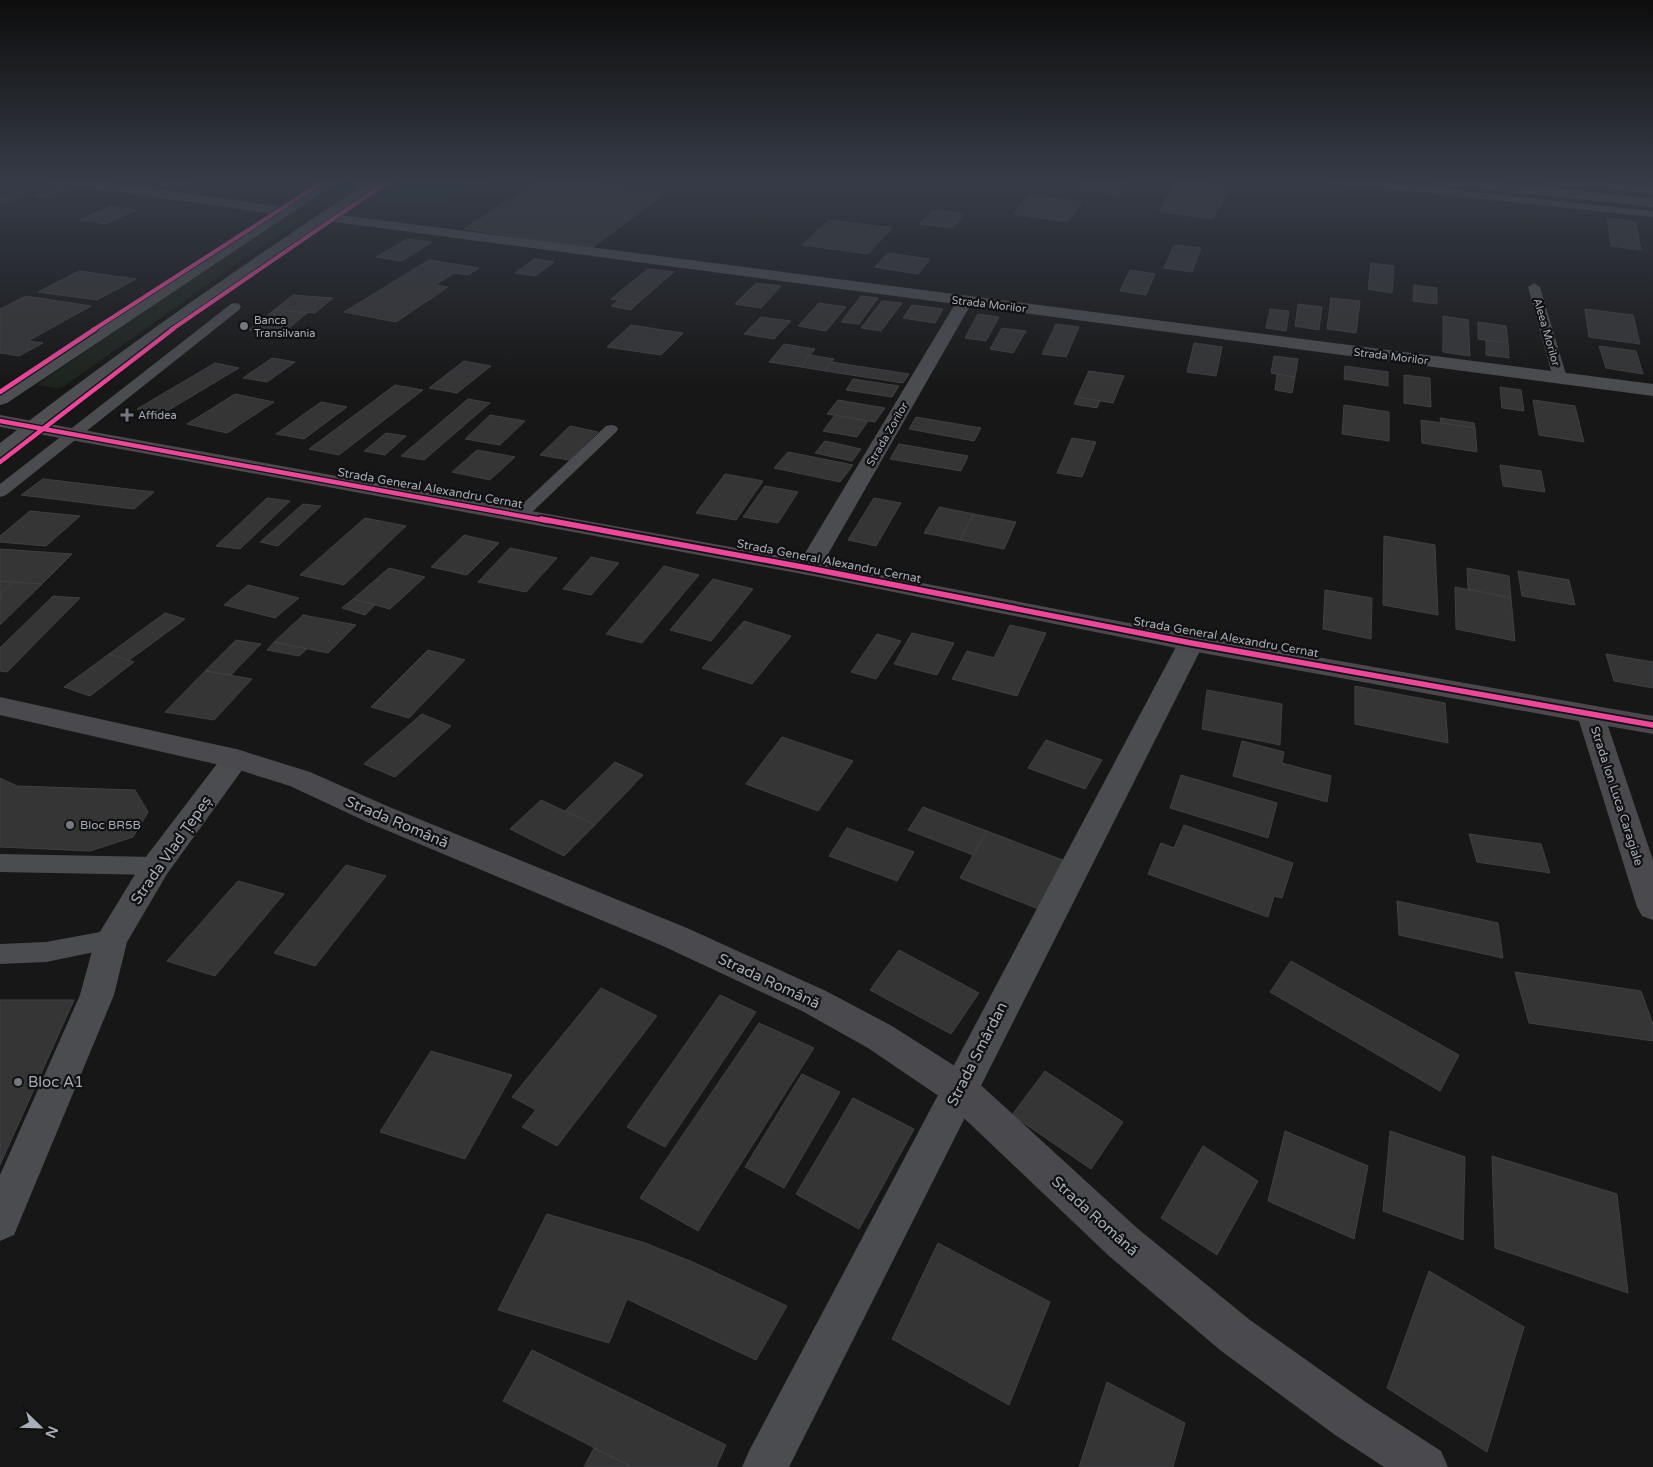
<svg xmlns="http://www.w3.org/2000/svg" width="1653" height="1467" font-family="'Varela Round',sans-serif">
<rect width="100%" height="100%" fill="#171717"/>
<g fill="#1d241e">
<polygon points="351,180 370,180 327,207 309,207 308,206"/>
<polygon points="405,180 488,180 432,208 373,200"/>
<polygon points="290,214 309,216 248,256 63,387 57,388 37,385 167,294"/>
</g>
<g fill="#353536" stroke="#3f4043">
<polygon points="172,180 191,180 177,187 162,185"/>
<polygon points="540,180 567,180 666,192 592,248 464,229"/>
<polygon points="1082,180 1128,180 1119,196 1076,190"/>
<polygon points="1177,180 1182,180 1230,187 1213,219 1159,212"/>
<polygon points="23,187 36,189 0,204 0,196"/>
<polygon points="57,187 72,189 49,199 34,196"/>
<polygon points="1029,195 1082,202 1067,222 1013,214"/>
<polygon points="110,206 136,210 106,224 80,220"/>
<polygon points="932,210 964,214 952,228 920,224"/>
<polygon points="1607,218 1636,222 1641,250 1611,246"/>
<polygon points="829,220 892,228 868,254 802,245"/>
<polygon points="407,239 432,242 402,261 376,257"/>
<polygon points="1174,245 1201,248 1192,272 1164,268"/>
<polygon points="888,253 930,259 918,274 875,267"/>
<polygon points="534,259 554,262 535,276 515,273"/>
<polygon points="429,260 479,268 468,275 454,273 435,285 448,287 396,322 344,312"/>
<polygon points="1371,263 1394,266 1392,293 1368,289"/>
<polygon points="648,269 674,272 638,303 611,299"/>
<polygon points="1130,270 1155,274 1146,295 1120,291"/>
<polygon points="79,271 136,279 97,300 38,292"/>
<polygon points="756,283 781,286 761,308 735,304"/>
<polygon points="1414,285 1437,288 1437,304 1413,301"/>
<polygon points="293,295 333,298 315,313 274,310"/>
<polygon points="26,296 91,306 28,341 43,343 19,356 0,353 0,309"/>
<polygon points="861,296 878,298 859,324 841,322"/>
<polygon points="1331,298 1360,301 1356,333 1327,329"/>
<polygon points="619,300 638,303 631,310 611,306"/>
<polygon points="882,301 902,303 881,331 861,328"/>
<polygon points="819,303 846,307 826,331 798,326"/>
<polygon points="1298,304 1322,307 1319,330 1295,326"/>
<polygon points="912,305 943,309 935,323 903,318"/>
<polygon points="1270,309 1289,311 1286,331 1266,328"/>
<polygon points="1585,309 1633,315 1640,344 1589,337"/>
<polygon points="274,310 307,313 283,333 249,330"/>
<polygon points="978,314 999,317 986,341 965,338"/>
<polygon points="1443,316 1468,320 1470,356 1443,352"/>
<polygon points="761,317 791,321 774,339 744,334"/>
<polygon points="1478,322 1506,326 1508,343 1478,339"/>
<polygon points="1056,324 1079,327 1066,357 1042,354"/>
<polygon points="631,325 683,333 661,355 607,347"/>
<polygon points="1002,328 1026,331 1013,353 990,349"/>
<polygon points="1486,340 1508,343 1509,358 1486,355"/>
<polygon points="1194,343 1222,347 1216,376 1187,372"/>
<polygon points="784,344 815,349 801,367 769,362"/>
<polygon points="1599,346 1636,351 1643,374 1606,368"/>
<polygon points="810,355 834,359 825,371 801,367"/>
<polygon points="1274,356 1298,359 1295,377 1271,373"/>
<polygon points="272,358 295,362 267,382 243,378"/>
<polygon points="464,361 491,366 457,393 429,388"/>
<polygon points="831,362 909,374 903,383 825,371"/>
<polygon points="215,363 239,368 162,414 137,409"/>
<polygon points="1345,366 1388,372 1388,386 1344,379"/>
<polygon points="1089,371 1124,376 1113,403 1077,397"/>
<polygon points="1277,374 1295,377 1292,393 1275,390"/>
<polygon points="1404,375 1430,378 1431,407 1404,403"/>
<polygon points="853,379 899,386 892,397 846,390"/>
<polygon points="395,385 423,390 339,455 309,449"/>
<polygon points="1500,387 1521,390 1524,411 1502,408"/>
<polygon points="235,394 274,402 227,433 187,424"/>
<polygon points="1077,397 1100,401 1097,408 1074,404"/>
<polygon points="468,399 490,403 424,460 401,456"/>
<polygon points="838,400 885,408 875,422 827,414"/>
<polygon points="1533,400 1575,406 1584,442 1539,435"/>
<polygon points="321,402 347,407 304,439 276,434"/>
<polygon points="1344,405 1389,412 1389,441 1342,434"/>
<polygon points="490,415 525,421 500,445 465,439"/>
<polygon points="835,415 868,421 857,437 823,431"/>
<polygon points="916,417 981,428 974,441 909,429"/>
<polygon points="1440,418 1474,423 1475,428 1441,423"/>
<polygon points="1421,420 1475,428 1477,452 1422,443"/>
<polygon points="570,426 598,432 569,460 540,455"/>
<polygon points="386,433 406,436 385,455 364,451"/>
<polygon points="1072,438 1096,442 1082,477 1057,473"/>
<polygon points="825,441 861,449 852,461 815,453"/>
<polygon points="899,444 968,456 961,471 890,459"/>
<polygon points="477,450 515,457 490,480 452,472"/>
<polygon points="788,452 853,465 840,482 774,468"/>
<polygon points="1500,465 1541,471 1545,492 1503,486"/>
<polygon points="725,474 763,481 736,520 696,513"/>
<polygon points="43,479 154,492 134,509 21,495"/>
<polygon points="765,486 798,492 778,523 743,517"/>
<polygon points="267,498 290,501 240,549 216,546"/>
<polygon points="874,498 901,503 876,546 848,540"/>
<polygon points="303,504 321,506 278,546 260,542"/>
<polygon points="939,507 974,514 960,540 924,533"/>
<polygon points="30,511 80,516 46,546 0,542 0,536"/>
<polygon points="974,514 1016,522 1004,549 960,540"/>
<polygon points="365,518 406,526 344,585 300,575"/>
<polygon points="464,535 499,543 467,575 431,567"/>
<polygon points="1384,536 1435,545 1438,615 1383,605"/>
<polygon points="510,548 557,558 526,592 478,582"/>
<polygon points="0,549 72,554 42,584 0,581"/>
<polygon points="591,557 619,563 591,595 563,589"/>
<polygon points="664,566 699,575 642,643 606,634"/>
<polygon points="389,568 425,577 390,609 353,599"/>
<polygon points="1467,568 1509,576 1511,598 1468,589"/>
<polygon points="1518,571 1569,580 1575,605 1522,596"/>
<polygon points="713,579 753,589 711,641 670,630"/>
<polygon points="0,581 13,582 0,594"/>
<polygon points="13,582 42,584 0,625 0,594"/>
<polygon points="248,585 299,598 275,618 224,605"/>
<polygon points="1455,587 1511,598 1515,641 1456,629"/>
<polygon points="1325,590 1372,598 1371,639 1323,629"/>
<polygon points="53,596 80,598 7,672 0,671 0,648"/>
<polygon points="353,599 375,605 365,615 342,608"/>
<polygon points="165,613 185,619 128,661 109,654"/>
<polygon points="303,615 356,625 328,653 274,642"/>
<polygon points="744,621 791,636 752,684 702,668"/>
<polygon points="1010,625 1046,633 1017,696 952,679 967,651 994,658"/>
<polygon points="912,633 954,643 937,675 894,664"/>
<polygon points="877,634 901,641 876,679 851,672"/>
<polygon points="236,640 261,644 231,675 205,671"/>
<polygon points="274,642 307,649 299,656 267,650"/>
<polygon points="428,650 465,660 409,718 371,707"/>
<polygon points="109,654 134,662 90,696 64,687"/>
<polygon points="1606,654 1653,662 1653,688 1614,681"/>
<polygon points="205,671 252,679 214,720 165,712"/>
<polygon points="1355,686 1445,703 1448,743 1355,724"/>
<polygon points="1207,690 1282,704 1280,745 1202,729"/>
<polygon points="422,714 451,726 395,777 364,764"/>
<polygon points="782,737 853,761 818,811 746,784"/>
<polygon points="1046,740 1102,760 1085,789 1028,768"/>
<polygon points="1242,741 1284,752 1282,763 1331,776 1327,802 1233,776"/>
<polygon points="615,762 643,775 595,825 565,811"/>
<polygon points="1181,775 1277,803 1268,838 1170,808"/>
<polygon points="0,778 17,786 135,790 148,812 133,837 90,851 0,847"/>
<polygon points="541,800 595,825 564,856 510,829"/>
<polygon points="923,807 987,831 973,855 908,830"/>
<polygon points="1184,825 1293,863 1282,898 1274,896 1268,917 1148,874 1161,843 1174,848"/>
<polygon points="847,828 914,852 897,881 829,856"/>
<polygon points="987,831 1065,861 1041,910 960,878"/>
<polygon points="1469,834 1541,844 1550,873 1477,862"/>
<polygon points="346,865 386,876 315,966 274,953"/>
<polygon points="238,881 284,894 215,976 167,961"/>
<polygon points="1397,901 1498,923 1503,958 1399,935"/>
<polygon points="899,950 979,993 951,1034 870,990"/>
<polygon points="1291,961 1459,1055 1440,1091 1270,992"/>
<polygon points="1515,972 1641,991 1653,1024 1653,1041 1529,1023"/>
<polygon points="601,988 657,1016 557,1146 522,1127 536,1110 512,1097"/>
<polygon points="720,995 756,1012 665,1147 627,1127"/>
<polygon points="0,1000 74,1000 0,1165"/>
<polygon points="759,1023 814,1048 698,1231 640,1198"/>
<polygon points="431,1051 512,1075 465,1159 380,1132"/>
<polygon points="1045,1071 1123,1122 1091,1169 1012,1115"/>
<polygon points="802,1074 840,1092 784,1188 745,1167"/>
<polygon points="853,1098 914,1129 859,1229 796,1194"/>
<polygon points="1285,1131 1368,1166 1354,1239 1268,1201"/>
<polygon points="1390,1131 1465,1157 1463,1240 1383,1211"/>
<polygon points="1203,1146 1258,1181 1217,1255 1161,1218"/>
<polygon points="1492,1156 1617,1194 1628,1293 1495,1248"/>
<polygon points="547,1214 645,1243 695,1263 787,1306 756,1360 627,1299 609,1343 498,1310"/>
<polygon points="938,1243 1050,1302 1009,1405 892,1339"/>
<polygon points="1429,1271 1524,1327 1487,1452 1387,1388"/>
<polygon points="532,1350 726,1445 716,1467 632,1467 503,1401"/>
<polygon points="1107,1382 1185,1423 1173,1467 1079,1467"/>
<polygon points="594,1448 632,1467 584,1467"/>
</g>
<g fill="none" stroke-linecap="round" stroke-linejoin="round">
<g fill="#4b4c50" fill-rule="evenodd">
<polygon points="1326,180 1363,180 1653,211 1653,217 1331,183"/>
<polygon points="1545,180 1582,180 1653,188 1653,194 1550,183"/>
<polygon points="1534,283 1540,287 1567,378 1565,381 1555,381 1553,378 1528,287"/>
<polygon points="235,303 239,304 241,307 239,310 6,495 0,497 0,484 231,304"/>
<polygon points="611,425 616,426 618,429 616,432 526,518 514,518 512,515 514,512 606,426"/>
<polygon points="0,854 156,857 164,860 167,866 164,872 156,875 0,872"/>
<polygon points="111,930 119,933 123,940 119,947 46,962 0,964 0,944 46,942"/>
</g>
<g fill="#4b4c50" fill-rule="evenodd">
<polygon points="50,180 90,180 283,207 288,208 290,211 288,214 283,215 57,184"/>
<polygon points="325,213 1653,384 1653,396 970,306 820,568 816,573 808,575 800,573 796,568 955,304 320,220 318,217 320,214"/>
<polygon points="1191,635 1200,637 1204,643 789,1467 742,1467 749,1451 1178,643 1182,637"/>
<polygon points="236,749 246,752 250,759 167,874 127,942 114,995 14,1235 0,1241 0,1175 80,995 95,940 145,858 226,752"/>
</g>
<g fill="#4a4a4e" fill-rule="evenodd">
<polygon points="0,415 808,561 1191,635 1653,716 1653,734 1608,726 1653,860 1653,920 1642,916 1637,907 1579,721 1191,651 808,575 0,427"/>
<polygon points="0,697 236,749 310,772 387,806 687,928 826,991 892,1026 972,1077 1137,1228 1250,1320 1367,1403 1441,1451 1448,1467 1384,1467 1335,1435 1220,1350 1109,1256 946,1101 868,1048 802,1011 663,946 367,822 290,786 233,768 0,715"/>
</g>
<g fill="#4d4f52" fill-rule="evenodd">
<polygon points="324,180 341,180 7,403 0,405 0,390 208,254"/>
<path d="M 371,180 L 388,180 L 193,315 L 99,385 L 7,457 L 0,459 L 0,443 C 120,350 244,263 371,180 Z"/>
<polygon points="1428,180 1478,180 1653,199 1653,207 1435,184"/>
</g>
<g stroke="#111113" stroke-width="5.5">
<g id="cycleway-far2">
<polyline points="93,330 326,180"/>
<polyline points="171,330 390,180"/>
</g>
</g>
<g stroke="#111113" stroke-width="7">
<g id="cycleway-far1">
<polyline points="0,392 95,329"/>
<polyline points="0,421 548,521"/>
<polyline points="0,462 173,329"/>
</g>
</g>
<g stroke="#111113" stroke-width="9">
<polyline id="cycleway" points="541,519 808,568 1191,643 1653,725"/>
</g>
<use href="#cycleway-far2" stroke="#ed469a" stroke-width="4"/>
<use href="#cycleway-far1" stroke="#ed469a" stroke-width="4.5"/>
<use href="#cycleway" stroke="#ed469a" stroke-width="5.5"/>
</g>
<linearGradient id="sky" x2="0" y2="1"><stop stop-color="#0d0d0d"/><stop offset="0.47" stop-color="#363c47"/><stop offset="1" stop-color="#363c47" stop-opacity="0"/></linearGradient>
<rect width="1653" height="386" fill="url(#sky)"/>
<g fill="#757880" stroke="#111113" stroke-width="2">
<circle cx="244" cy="326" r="5"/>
<path d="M124.5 407.5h5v5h5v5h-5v5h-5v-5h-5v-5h5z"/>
<circle cx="70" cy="825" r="5"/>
<circle cx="18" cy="1082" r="5"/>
</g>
<g text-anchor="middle" stroke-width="4.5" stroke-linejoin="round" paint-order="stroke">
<g font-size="11" fill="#a8adb8" stroke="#111113">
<text transform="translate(989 304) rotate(7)" y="4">Strada Morilor</text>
<text transform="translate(1547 332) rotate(74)" y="4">Aleea Morilor</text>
<text transform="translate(1391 356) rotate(7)" y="4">Strada Morilor</text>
<text transform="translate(887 434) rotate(-60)" y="4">Strada Zorilor</text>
</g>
<g font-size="11" fill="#a8adb8" stroke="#111113" text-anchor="start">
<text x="254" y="324">Banca<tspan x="254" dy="13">Transilvania</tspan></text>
<text x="138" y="419">Affidea</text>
</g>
<g font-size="12" fill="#a8adb8" stroke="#111113">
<text transform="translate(430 488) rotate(10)" y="4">Strada General Alexandru Cernat</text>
<text transform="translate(829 561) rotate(11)" y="4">Strada General Alexandru Cernat</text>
<text transform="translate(1226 637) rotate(10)" y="4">Strada General Alexandru Cernat</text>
<text transform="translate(1617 796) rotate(72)" y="4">Strada Ion Luca Caragiale</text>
</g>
<g font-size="12" fill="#a8adb8" stroke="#111113" text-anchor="start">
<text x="80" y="829">Bloc BR5B</text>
</g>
<g font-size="15" fill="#a8adb8" stroke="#111113">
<text transform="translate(397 822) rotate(23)" y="5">Strada Română</text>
<text transform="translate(171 850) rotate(-55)" y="5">Strada Vlad Țepeș</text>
<text transform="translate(769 981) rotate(25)" y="5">Strada Română</text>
<text transform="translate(977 1054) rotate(-63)" y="5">Strada Smârdan</text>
<text transform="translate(1095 1216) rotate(42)" y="5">Strada Română</text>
</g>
<g font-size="15" fill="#a8adb8" stroke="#111113" text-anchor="start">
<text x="28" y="1087">Bloc A1</text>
</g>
</g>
<g transform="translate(40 1427) rotate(113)" stroke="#111113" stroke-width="4" paint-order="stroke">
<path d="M0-4L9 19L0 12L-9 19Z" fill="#a8adb8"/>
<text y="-8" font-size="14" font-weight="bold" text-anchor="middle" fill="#a8adb8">N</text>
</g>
</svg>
